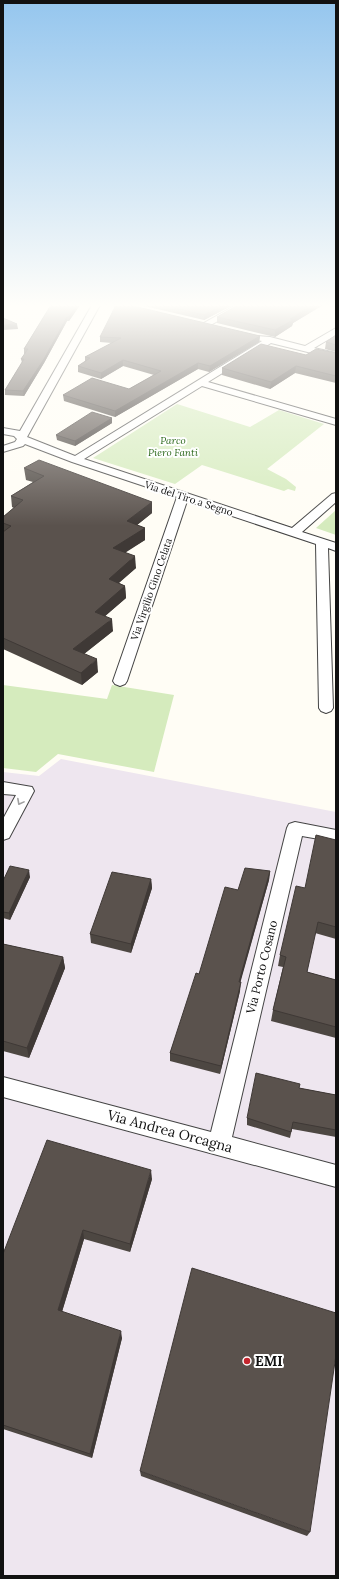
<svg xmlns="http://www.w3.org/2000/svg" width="339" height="1579" font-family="Lora,serif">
<rect width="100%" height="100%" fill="#fffdf5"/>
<polygon fill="#eee6ef" points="61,759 336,812 336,1576 3,1576 3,772 39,776"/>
<g fill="#d5ebbd">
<polygon points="177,404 250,427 279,410 324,424 267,469 286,479 296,487 295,491 288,489 284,491 202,465 175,484 93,458"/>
<polygon points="336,510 336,535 316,528"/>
<polygon points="3,685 107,699 112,685 174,695 154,772 58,754 36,772 3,768"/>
</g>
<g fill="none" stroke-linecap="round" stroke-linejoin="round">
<g stroke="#444" stroke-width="2">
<g id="minor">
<polygon points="92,305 100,305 27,437 75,456 262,341 257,340 256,338 257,336 270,337 305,346 336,328 336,335 314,348 336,353 336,359 271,343 208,382 336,419 336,425 202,386 84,459 292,528 332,494 336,493 336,502 302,532 336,543 336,551 328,548 333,708 331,711 326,713 321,711 319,708 316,544 187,501 127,681 125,684 120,686 115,684 113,681 177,497 72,462 25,444 23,446 3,452 3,446 15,442 17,439 14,436 3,434 3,428 20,431"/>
<polygon points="236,305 246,305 209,326 203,326 202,324"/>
<polygon points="3,782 32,787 34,791 9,838 3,840 3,819 16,795 3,794"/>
<polygon points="295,822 336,830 336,842 302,836 232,1137 336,1165 336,1187 3,1097 3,1077 211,1132 287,828 289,824"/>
</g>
</g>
<use href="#minor" fill="#fff" fill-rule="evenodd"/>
</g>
<g fill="#4d4742">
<polygon points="51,305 80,305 69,321 67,321 44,363 24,396 5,395 5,390 22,363 21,359 25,354 24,354 24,349"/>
<polygon points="140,305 233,305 204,320"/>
<polygon points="238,305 323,305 293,323 292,326 275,337 217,323 217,317"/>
<polygon points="325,305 336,305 336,307"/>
<polygon points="336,335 336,352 325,349 326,342"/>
<polygon points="260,336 259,342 209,372 198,369 115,417 64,401 63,395 129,389 154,375 123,366 101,379 78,372 78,366 85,362 85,357 112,343 100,342 100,337"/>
<polygon points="336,353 336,383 295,373 270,389 222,375 222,368 306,355"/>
<polygon points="112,418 112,423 75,446 57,440 56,435"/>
<polygon points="24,468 152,502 152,513 137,525 145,528 145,540 125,552 136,568 119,583 125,586 126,598 105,616 113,631 84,654 98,672 82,685 3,649 3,517 14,508 12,507 11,496 33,482 26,480"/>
<polygon points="336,840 336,939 315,933 307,972 336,980 336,1038 271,1021 273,1010 283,967 278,966 280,955 305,888"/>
<polygon points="270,871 269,880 240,982 240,991 220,1074 170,1061 170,1053 199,974 238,890"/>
<polygon points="30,877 10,920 3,918 3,881"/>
<polygon points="151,879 152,888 131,953 91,943 90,934"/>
<polygon points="3,944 63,957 65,968 29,1058 3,1051"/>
<polygon points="299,1088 336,1095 336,1137 292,1129 290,1138 247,1125 247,1118"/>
<polygon points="152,1179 130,1252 84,1239 62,1312 122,1338 92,1458 3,1429 3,1254"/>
<polygon points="140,1471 310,1532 307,1536 141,1476"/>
</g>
<g fill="#3f3936">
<polygon points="77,305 80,305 69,321 69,317"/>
<polygon points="224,305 233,305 204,320 204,315"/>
<polygon points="313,305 323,305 293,323 292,326 275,337 275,330 290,319"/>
<polygon points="67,317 67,321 44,363 24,396 23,391"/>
<polygon points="17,324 18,329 3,330 3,325"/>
<polygon points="260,336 259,342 209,372 210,366"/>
<polygon points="123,360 123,366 101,379 101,373"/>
<polygon points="198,363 198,369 115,417 115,411"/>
<polygon points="296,366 295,373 270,389 271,382"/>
<polygon points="112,418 112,423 75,446 75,441"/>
<polygon points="152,502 152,513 127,533 127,521"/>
<polygon points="145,528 145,540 114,560 113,548"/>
<polygon points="135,556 136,568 109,591 109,579"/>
<polygon points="125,586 126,598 96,624 95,612"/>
<polygon points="112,619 113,631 75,661 73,649"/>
<polygon points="97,659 98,672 82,685 81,673"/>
<polygon points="29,870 30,877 10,920 9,913"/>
<polygon points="270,871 269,880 238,991 239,982"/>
<polygon points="151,879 152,888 131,953 131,944"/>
<polygon points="63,957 65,968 29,1058 27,1048"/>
<polygon points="241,982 240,991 220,1074 221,1066"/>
<polygon points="151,1170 152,1179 130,1252 130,1244"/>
<polygon points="83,1230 84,1239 60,1318 58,1310"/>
<polygon points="121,1331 122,1338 92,1458 90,1454"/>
</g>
<g fill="#5a524d" stroke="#3f3936">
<polygon points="51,305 77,305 69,317 67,317 44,359 23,391 5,390 24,359 21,359 28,349 24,349"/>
<polygon points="116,305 129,305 260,336 210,366 198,363 115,411 63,395 92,378 129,389 161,371 123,360 101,373 78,366 90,358 85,357 121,338 100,337"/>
<polygon points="162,305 224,305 204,315"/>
<polygon points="238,305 313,305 290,319 293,320 275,330 217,317"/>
<polygon points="3,318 17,324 3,325"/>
<polygon points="336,335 336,345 326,342"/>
<polygon points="261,344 306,355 316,349 336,353 336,376 296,366 271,382 222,368"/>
<polygon points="92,412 112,418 75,441 56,435"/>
<polygon points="39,460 152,502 127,521 145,528 113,548 135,556 109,579 125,586 95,612 112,619 73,649 97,659 81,673 3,638 3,532 11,526 3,523 3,517 23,500 11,496 44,476 24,468"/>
<polygon points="316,835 336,840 336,927 318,922 307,972 336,980 336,1027 273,1010 286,957 280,955 296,886 305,888"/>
<polygon points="10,866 29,870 9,913 3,912 3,881"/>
<polygon points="245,868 270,871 239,982 241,982 221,1066 170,1053 196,973 199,974 225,887 238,890"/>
<polygon points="112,872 151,879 131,944 90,934"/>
<polygon points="3,944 63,957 27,1048 3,1041"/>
<polygon points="256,1073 300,1084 299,1088 336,1095 336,1130 293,1122 291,1132 247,1118"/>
<polygon points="47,1140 151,1170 130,1244 83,1230 58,1310 121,1331 90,1454 3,1425 3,1254"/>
<polygon points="192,1268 336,1313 336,1355 310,1532 140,1471"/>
</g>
<defs><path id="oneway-chevron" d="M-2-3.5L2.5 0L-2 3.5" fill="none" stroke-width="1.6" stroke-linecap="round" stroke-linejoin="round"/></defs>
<use stroke="#a0a0a0" href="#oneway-chevron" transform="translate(20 802) rotate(118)"/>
<linearGradient id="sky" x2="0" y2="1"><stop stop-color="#95c6ee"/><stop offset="0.58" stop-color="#fffefa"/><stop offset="1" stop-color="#fffefa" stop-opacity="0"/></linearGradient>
<rect width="339" height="526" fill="url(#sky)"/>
<circle fill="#c4262e" stroke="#fff" stroke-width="1.5" cx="247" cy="1361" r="4"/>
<g text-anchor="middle" stroke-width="4" stroke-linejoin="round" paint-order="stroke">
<g font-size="10" font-style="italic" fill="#2f6b1f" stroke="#fff">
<text x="173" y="444">Parco<tspan x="173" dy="12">Piero Fanti</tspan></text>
</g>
<g font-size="10" fill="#111" stroke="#fff">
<text transform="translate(189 498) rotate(18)" y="4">Via del Tiro a Segno</text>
<text transform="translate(151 589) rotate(-71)" y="4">Via Virgilio Gino Celata</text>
</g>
<g font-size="12" fill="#111" stroke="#fff">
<text transform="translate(262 967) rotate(-76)" y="4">Via Porto Cosano</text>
</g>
<g font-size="14" fill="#111" stroke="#fff">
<text transform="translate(170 1131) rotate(15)" y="5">Via Andrea Orcagna</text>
</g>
<g font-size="14" font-weight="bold" fill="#111" stroke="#fff" text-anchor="start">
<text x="255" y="1366">EMI</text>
</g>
</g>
<rect width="339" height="1579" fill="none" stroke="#111111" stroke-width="8"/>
</svg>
